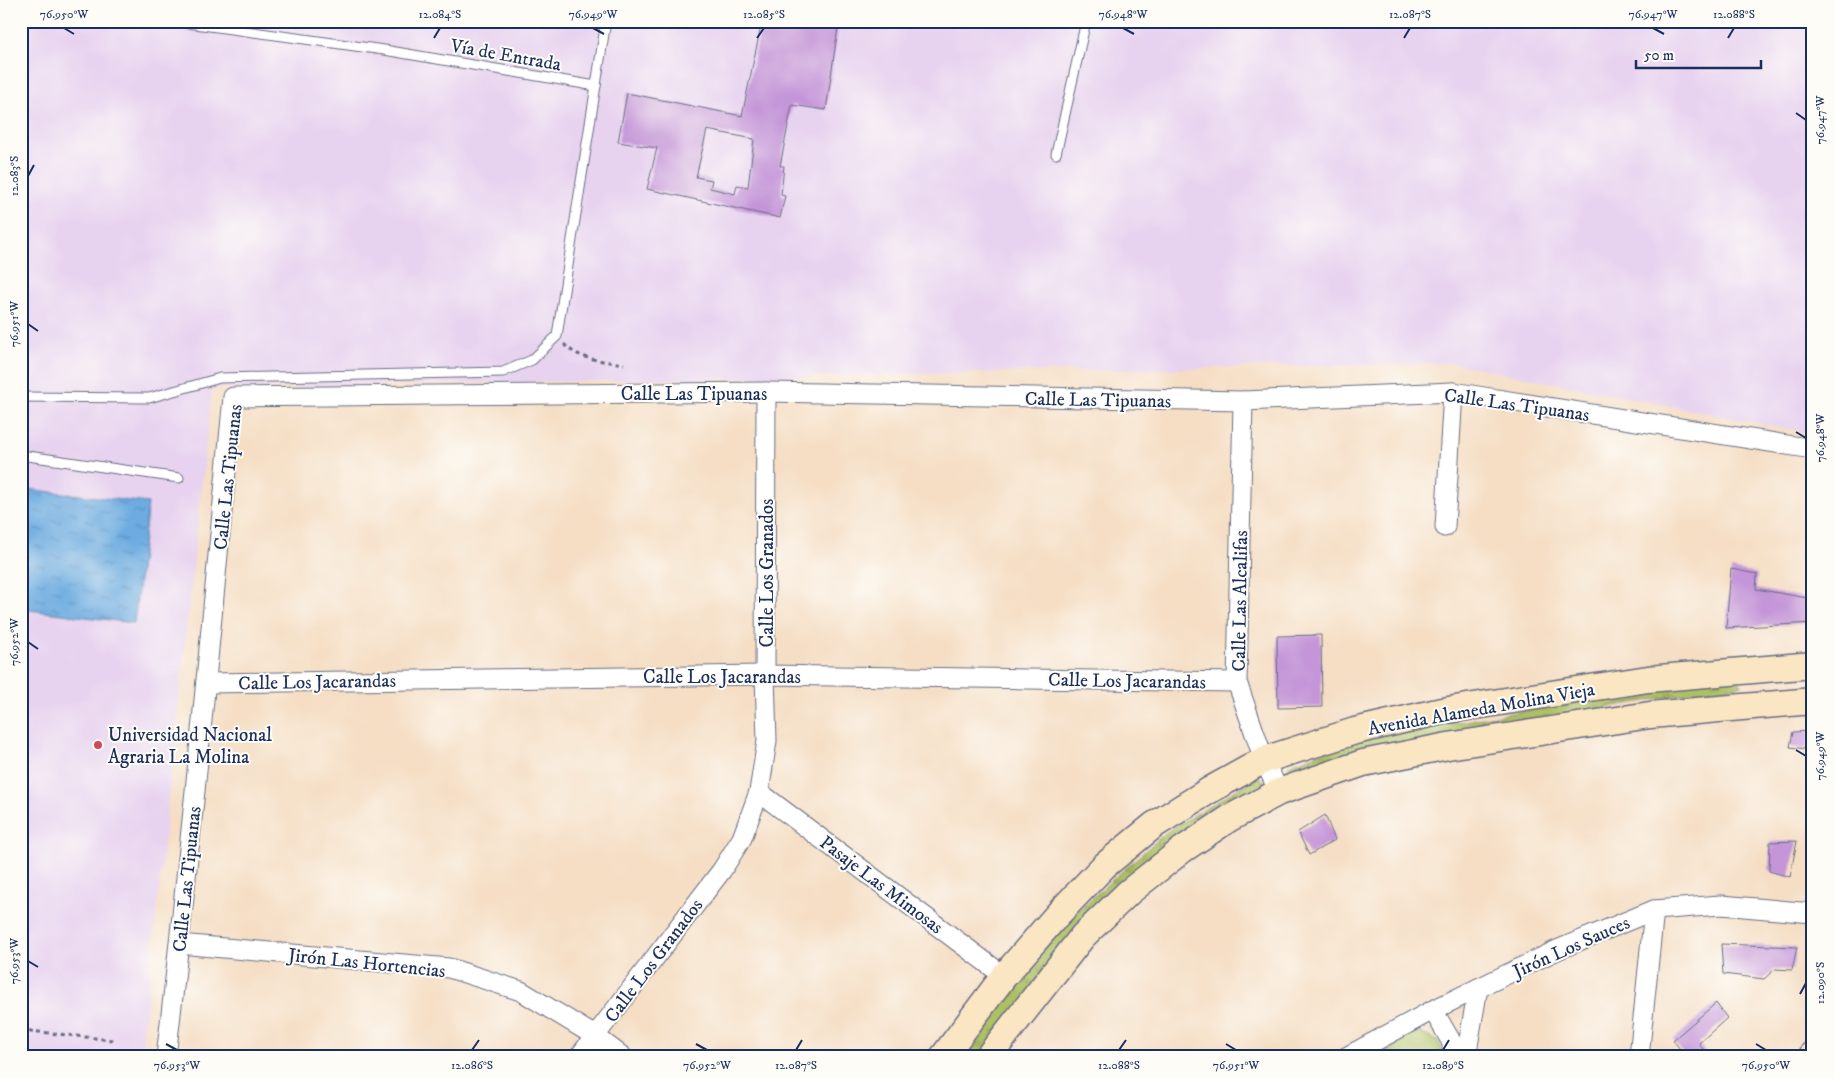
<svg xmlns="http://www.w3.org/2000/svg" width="1834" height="1078" font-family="'IM FELL DW Pica',serif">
<defs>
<pattern id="grass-tufts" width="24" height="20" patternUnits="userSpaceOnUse" patternTransform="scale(1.25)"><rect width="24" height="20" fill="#adc064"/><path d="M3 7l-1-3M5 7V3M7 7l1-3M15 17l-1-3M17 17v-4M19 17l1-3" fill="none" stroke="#8c9c56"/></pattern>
<pattern id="water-ripples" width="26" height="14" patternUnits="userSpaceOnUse" patternTransform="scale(1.25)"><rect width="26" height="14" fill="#6dace0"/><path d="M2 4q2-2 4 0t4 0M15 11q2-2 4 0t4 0" fill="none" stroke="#598cb9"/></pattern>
</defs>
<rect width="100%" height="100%" fill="#fdfcf7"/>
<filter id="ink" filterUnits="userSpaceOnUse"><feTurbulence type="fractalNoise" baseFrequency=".02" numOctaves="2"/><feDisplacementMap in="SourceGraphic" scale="10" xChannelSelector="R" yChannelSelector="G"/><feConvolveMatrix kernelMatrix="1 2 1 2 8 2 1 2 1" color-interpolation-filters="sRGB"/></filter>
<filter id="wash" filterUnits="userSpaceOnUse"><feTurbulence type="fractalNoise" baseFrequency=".0096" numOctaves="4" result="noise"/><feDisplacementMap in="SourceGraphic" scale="20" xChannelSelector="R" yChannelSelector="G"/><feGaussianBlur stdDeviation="1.12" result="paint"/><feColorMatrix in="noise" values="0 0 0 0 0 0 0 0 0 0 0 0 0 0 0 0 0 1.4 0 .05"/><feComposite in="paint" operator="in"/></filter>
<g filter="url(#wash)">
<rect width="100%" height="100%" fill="#f5dec4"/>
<polygon fill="#e7d2ef" points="21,21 1813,21 1813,434 1452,363 212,389 141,1057 21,1057"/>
<g fill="url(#grass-tufts)" stroke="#647861">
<polygon points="1737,677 1742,685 1483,727 1288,776 1289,765 1351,741 1715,678"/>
<polygon points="1258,777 1266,782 1263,789 1171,847 979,1057 955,1057 1067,920 1168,831"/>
</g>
<polygon fill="#adc064" stroke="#647861" points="1413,1030 1438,1041 1446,1057 1371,1057"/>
<polygon fill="url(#water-ripples)" stroke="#446e9f" points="27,489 148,503 134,623 21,609 21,539"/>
<g id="blocks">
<g fill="#c495d8" fill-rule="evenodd">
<path d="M 762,21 L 839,21 L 826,110 L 792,105 L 780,166 L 784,166 L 781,195 L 785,196 L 780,218 L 647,189 L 657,148 L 618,142 L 627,93 L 742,116 ZM 707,130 L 754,139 L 748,187 L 737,185 L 735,194 L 710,188 L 712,180 L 696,177 Z"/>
<polygon points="1731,569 1757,574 1756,589 1813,599 1813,623 1726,628"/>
<polygon points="1321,635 1322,707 1278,708 1277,636"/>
<polygon points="1810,731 1806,749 1790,747 1793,732"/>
<polygon points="1325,815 1335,840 1309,855 1298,832"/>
<polygon points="1797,841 1790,877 1769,871 1770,842"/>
<polygon points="1721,944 1797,947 1792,970 1775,969 1764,979 1723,974"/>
<polygon points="1716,1003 1727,1018 1699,1043 1708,1057 1686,1057 1673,1040"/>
</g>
</g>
</g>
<g filter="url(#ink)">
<use href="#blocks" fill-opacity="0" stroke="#676c82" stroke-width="1"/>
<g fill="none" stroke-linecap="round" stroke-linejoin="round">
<g stroke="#676c82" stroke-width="11">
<g id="lane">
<polyline points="173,21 384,50 596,86"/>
<polyline points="1056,154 1086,21"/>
<polyline points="21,397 149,398 220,378 503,372 532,360 557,336 606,21"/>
<polyline points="21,455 179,478"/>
</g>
</g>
<g stroke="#676c82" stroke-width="21">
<g id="street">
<polyline points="1243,401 1237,682 1264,760 1279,792"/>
<polyline points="1445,527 1453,392"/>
<polyline points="206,683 765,675 1237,682"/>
<polyline points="759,792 1004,976"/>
<polyline points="179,944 449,968 521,991 595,1036 623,1057"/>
<polyline points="1433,1010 1451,1041 1455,1057"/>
<path d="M 166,1057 C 192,837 212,617 233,397 L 766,392 L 1243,401 L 1453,392 L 1813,449"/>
<polyline points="579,1057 722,870 742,838 759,792 767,741 765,675 766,392"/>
<polyline points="1346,1057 1433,1010 1557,950 1654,910 1721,905 1813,913"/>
<polyline points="1466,1057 1478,988"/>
<polyline points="1639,1057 1654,910"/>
</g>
</g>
<g stroke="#676c82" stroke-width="29">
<g id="secondary">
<polyline points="943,1057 1004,976 1058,914 1104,866 1154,825 1210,790 1264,760 1355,731 1442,711 1648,679 1813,665"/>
<polyline points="988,1057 1083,936 1129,892 1182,850 1230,818 1279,792 1363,763 1448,746 1650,715 1813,701"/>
<polyline points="1813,1057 1813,1054"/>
</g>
</g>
<g stroke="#676c82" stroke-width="3" stroke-dasharray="4 4" stroke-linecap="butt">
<path d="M 564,344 C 578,360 604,361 624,364"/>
<polyline points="21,1030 113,1040"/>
</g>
<use href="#lane" stroke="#fff" stroke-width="9"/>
<use href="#street" stroke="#fff" stroke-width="19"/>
<use href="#secondary" stroke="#fbe6c4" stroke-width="26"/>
</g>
</g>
<path fill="none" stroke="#1b2f5e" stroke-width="2" d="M 64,28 L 74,34M 593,28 L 604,34M 1123,28 L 1134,34M 1653,28 L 1664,34M 434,38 L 440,28M 757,38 L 764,28M 1404,38 L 1410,28M 1728,38 L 1734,28M 1796,113 L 1806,120M 28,176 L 34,165M 28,324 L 38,331M 1796,432 L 1806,438M 28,642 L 38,649M 1796,750 L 1806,756M 28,961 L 38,967M 1800,994 L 1806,983M 166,1044 L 177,1050M 696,1044 L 707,1050M 1226,1044 L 1236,1050M 1756,1044 L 1766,1050M 472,1050 L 479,1040M 796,1050 L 802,1040M 1119,1050 L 1126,1040M 1443,1050 L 1449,1040"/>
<circle fill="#d1495b" stroke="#fdfcf7" stroke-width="2" cx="98" cy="745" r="5"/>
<g text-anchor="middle" stroke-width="4" stroke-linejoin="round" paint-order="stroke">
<g font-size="19" fill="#1b2f5e" stroke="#fdfcf7">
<text transform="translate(506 54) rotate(10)" y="7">Vía de Entrada</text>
<text x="694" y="400">Calle Las Tipuanas</text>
<text transform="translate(1098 399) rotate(1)" y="7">Calle Las Tipuanas</text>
<text transform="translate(1517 404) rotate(8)" y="7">Calle Las Tipuanas</text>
<text transform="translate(227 477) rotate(-84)" y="7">Calle Las Tipuanas</text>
<text transform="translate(766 573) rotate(-90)" y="7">Calle Los Granados</text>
<text transform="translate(1239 601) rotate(-89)" y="7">Calle Las Alcalifas</text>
<text x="722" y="683">Calle Los Jacarandas</text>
<text transform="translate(1127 680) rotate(1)" y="7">Calle Los Jacarandas</text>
<text transform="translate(317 681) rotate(-1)" y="7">Calle Los Jacarandas</text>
<text transform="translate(1481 708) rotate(-10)" y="7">Avenida Alameda Molina Vieja</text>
<text transform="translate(186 879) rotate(-84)" y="7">Calle Las Tipuanas</text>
<text transform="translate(882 884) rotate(37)" y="7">Pasaje Las Mimosas</text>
<text transform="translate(1571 946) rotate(-24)" y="7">Jirón Los Sauces</text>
<text transform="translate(653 960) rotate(-53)" y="7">Calle Los Granados</text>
<text transform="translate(367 962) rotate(6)" y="7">Jirón Las Hortencias</text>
</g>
<g font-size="19" fill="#1b2f5e" stroke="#fdfcf7" text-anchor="start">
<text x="108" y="741">Universidad Nacional<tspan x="108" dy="22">Agraria La Molina</tspan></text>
</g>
</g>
<rect width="1834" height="1078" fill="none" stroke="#fdfcf7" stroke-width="55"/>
<path d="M1636 60v8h125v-8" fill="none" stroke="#1b2f5e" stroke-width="2.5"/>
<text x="1644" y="60" font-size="15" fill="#1b2f5e" stroke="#fdfcf7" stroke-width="4" paint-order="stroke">50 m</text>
<rect x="28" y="28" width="1778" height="1022" fill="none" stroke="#1b2f5e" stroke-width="2"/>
<g font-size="12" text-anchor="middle" fill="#1b2f5e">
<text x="64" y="18">76.950°W</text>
<text x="440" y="18">12.084°S</text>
<text x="593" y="18">76.949°W</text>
<text x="764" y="18">12.085°S</text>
<text x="1123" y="18">76.948°W</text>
<text x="1410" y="18">12.087°S</text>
<text x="1653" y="18">76.947°W</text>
<text x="1734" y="18">12.088°S</text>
<text transform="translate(1820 120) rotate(-90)" y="4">76.947°W</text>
<text transform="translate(14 176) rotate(-90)" y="4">12.083°S</text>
<text transform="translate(14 324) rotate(-90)" y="4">76.951°W</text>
<text transform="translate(1820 438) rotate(-90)" y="4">76.948°W</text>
<text transform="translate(14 642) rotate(-90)" y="4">76.952°W</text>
<text transform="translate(1820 756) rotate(-90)" y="4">76.949°W</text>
<text transform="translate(14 961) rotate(-90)" y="4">76.953°W</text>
<text transform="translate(1820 983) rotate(-90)" y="4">12.090°S</text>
<text x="177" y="1069">76.953°W</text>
<text x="472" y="1069">12.086°S</text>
<text x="707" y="1069">76.952°W</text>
<text x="796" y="1069">12.087°S</text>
<text x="1119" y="1069">12.088°S</text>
<text x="1236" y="1069">76.951°W</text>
<text x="1443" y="1069">12.089°S</text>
<text x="1766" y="1069">76.950°W</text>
</g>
</svg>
